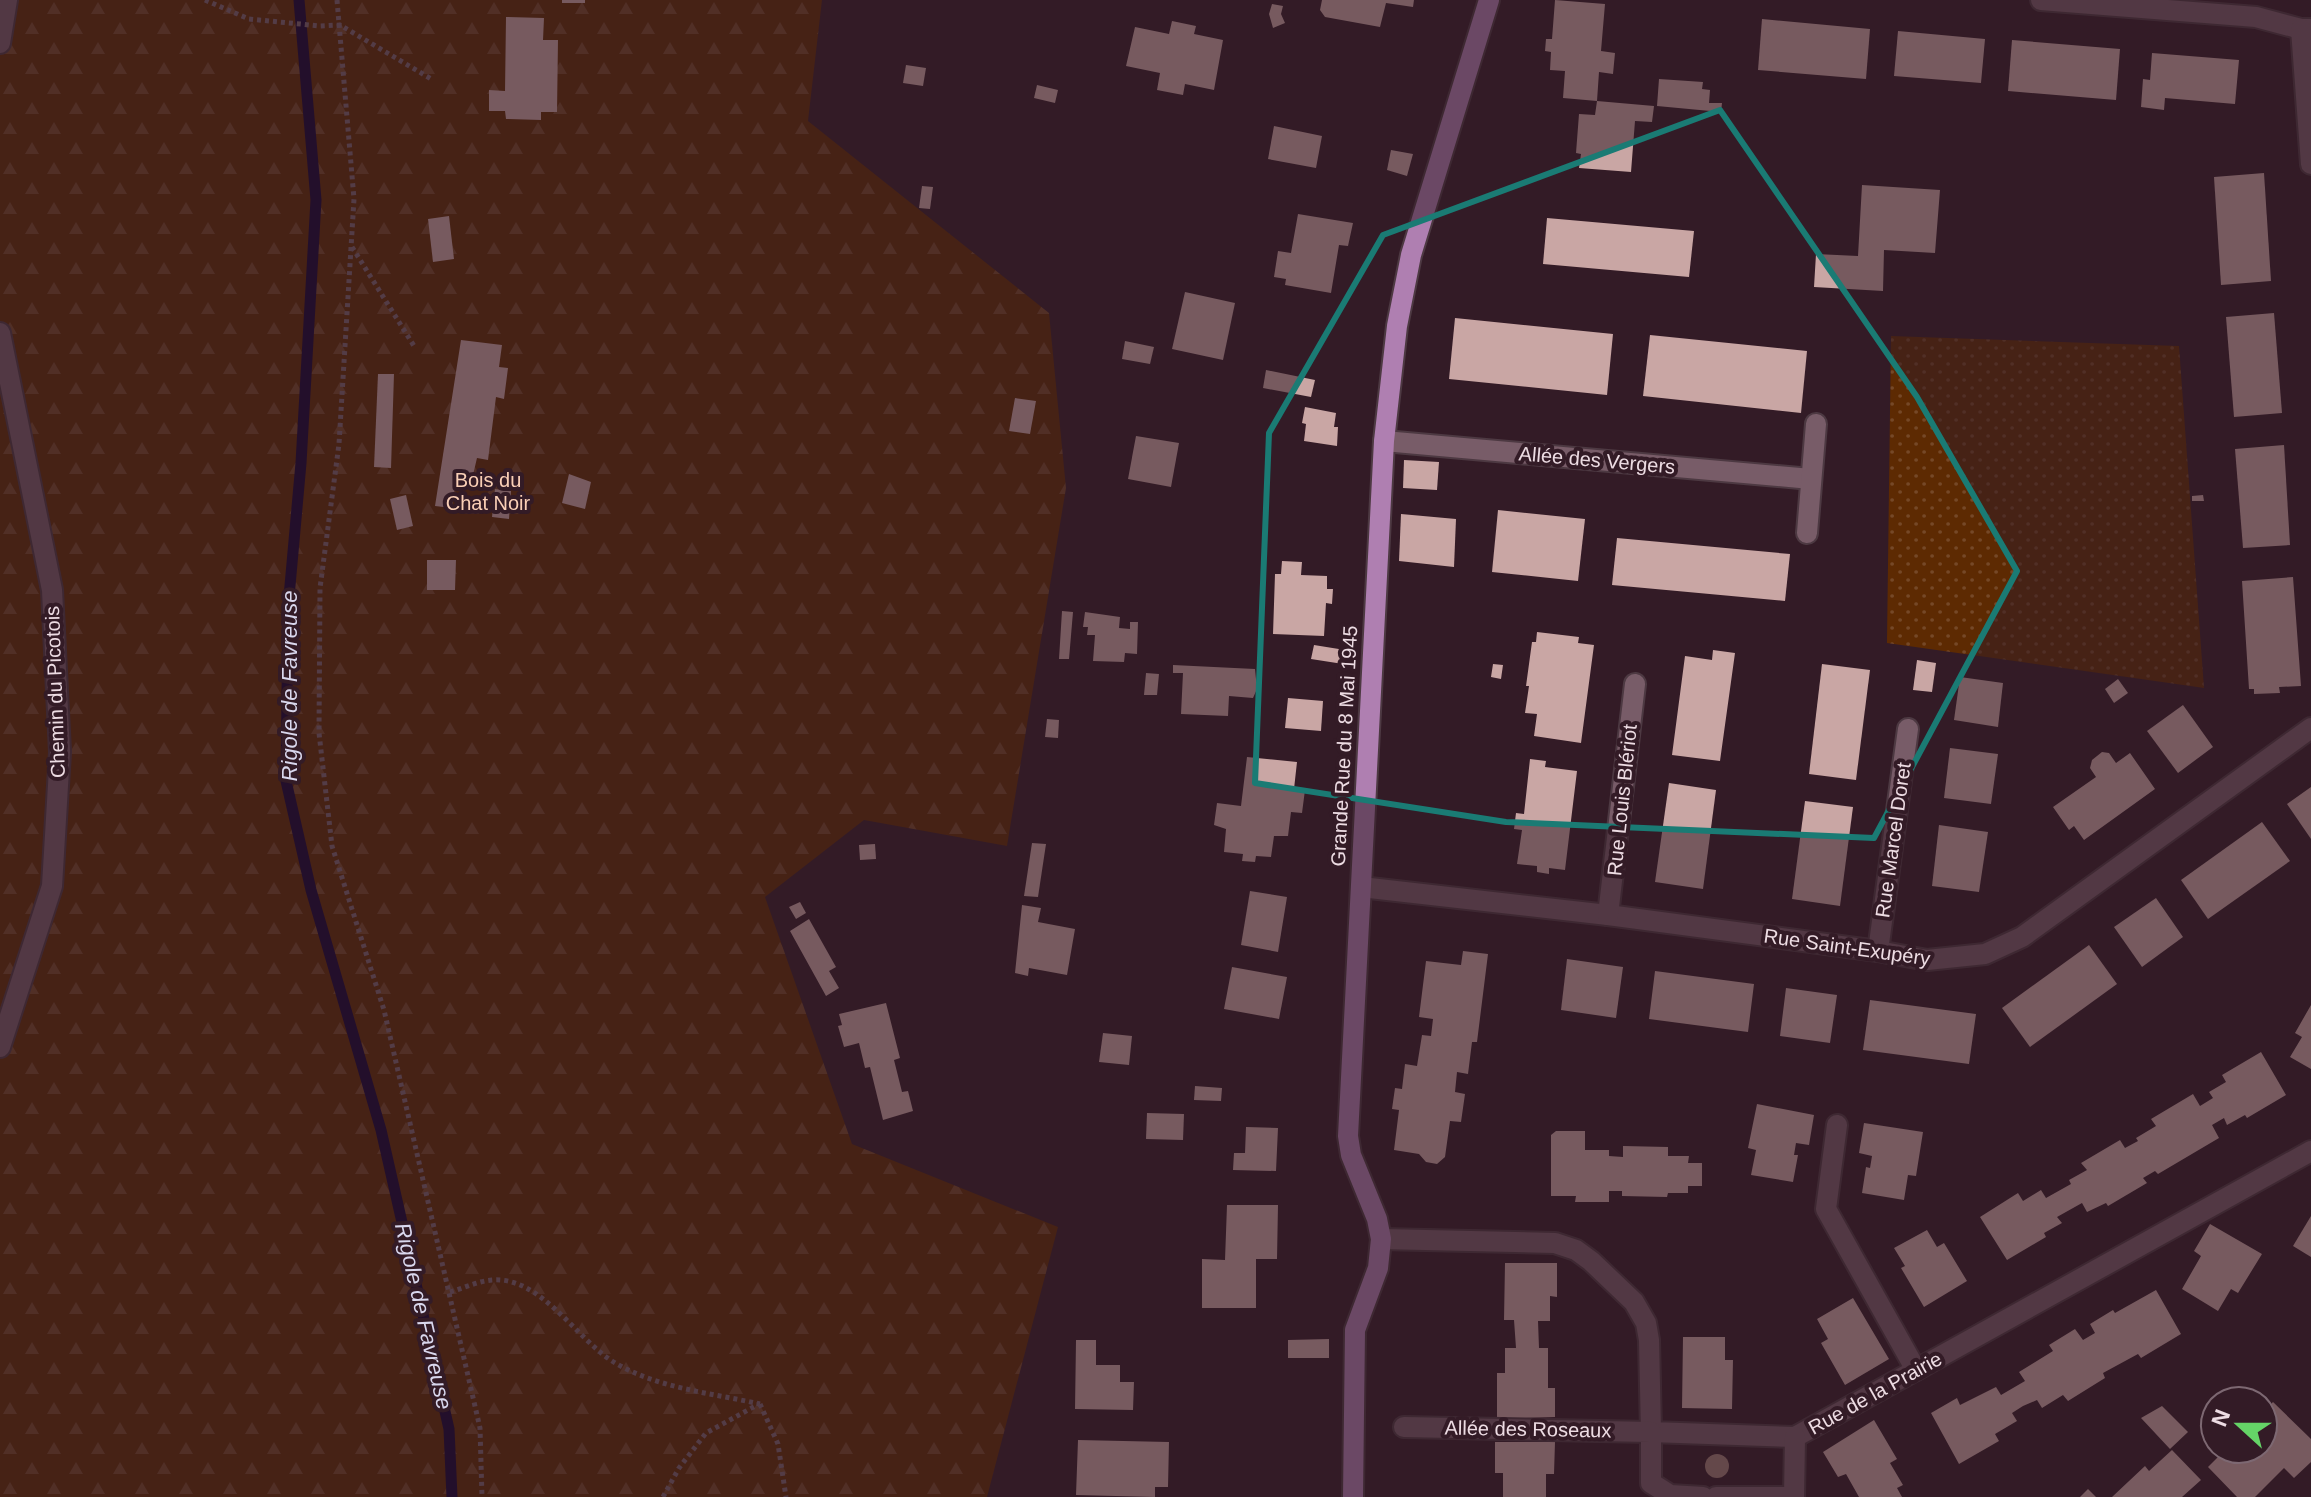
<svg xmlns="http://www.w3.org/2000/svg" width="2311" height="1497" font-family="Arial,sans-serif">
<defs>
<pattern id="grass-dots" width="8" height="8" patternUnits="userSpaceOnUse" patternTransform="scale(2)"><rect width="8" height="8" fill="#5d2a02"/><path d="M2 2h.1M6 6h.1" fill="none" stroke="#754827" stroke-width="1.8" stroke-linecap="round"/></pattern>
<pattern id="forest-firs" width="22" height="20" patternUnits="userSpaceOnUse" patternTransform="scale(2)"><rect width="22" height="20" fill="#5d2a02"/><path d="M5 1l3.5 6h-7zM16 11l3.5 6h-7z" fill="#754827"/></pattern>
</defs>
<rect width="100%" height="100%" fill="#331b26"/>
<polygon fill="url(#grass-dots)" points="1891,336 2179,346 2204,688 1887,643"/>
<polygon fill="url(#forest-firs)" points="0,0 822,0 808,121 1049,313 1066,488 1007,846 864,820 765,897 852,1144 1058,1227 987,1497 0,1497"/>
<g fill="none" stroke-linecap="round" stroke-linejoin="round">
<polyline stroke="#110032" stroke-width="11" points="299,0 316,200 301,463 288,608 286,781 311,890 381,1130 449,1429 452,1497"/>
</g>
<g fill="#c9a6a4">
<rect x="562" y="0" width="23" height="3"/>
<polygon points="1322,0 1414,0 1413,7 1386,3 1380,27 1325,17 1320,10"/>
<polygon points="1555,0 1605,4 1601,51 1615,53 1613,74 1599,72 1597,101 1563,98 1565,71 1550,70 1551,52 1545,51 1546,39 1552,39"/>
<polygon points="1272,4 1283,6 1281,14 1285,23 1273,28 1269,14"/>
<polygon points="506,17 544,18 543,40 558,40 557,112 541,112 541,120 506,119 505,111 489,111 489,90 505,91"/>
<polygon points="1762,19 1870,29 1866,79 1758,70"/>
<polygon points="1172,21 1196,26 1194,34 1223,40 1214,90 1185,84 1183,95 1157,90 1160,73 1126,66 1135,27 1169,34"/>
<polygon points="1898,31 1985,39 1981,83 1894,76"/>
<polygon points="2012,40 2120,49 2116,100 2008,91"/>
<polygon points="2152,53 2239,60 2235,104 2165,98 2164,110 2141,107 2143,79 2150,80"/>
<polygon points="906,65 926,68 923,86 903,83"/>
<polygon points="1659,79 1703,82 1702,89 1710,90 1709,103 1722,103 1721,112 1657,106"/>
<polygon points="1037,85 1058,90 1055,103 1034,98"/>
<polygon points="1597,101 1654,106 1652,122 1635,121 1631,172 1579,168 1581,154 1576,153 1579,114 1595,115"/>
<polygon points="1274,126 1322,136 1316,168 1268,159"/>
<polygon points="1391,150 1413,154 1407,176 1387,170"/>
<polygon points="2264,173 2271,281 2221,285 2214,177"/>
<polygon points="1862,185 1940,190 1935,253 1884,250 1883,291 1814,287 1816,254 1858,256"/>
<polygon points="922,186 933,187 930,209 919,208"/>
<polygon points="1298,214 1353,223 1348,246 1339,245 1331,293 1285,285 1286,279 1274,277 1278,251 1291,253"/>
<polygon points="449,216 454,259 433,262 428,219"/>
<polygon points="1547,218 1694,231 1689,277 1543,264"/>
<polygon points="1185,292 1235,303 1223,360 1172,349"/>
<polygon points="2274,313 2282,413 2234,417 2226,317"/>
<polygon points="1455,318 1613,334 1607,395 1449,379"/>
<polygon points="1650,335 1807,351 1801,413 1643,396"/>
<polygon points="461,340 502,345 499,367 508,368 504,399 496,397 488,460 477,458 473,475 457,472 452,508 435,506"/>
<polygon points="1125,341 1154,347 1150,364 1122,359"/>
<polygon points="1266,370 1315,380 1311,397 1263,388"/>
<polygon points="378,374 394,374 391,468 374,467"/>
<polygon points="1015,398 1036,401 1030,434 1009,431"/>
<polygon points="1305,407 1336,413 1334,427 1338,427 1337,446 1304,441 1306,424 1302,423"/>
<polygon points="1136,436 1179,443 1171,487 1128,479"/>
<polygon points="2284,445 2290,545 2243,548 2235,449"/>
<polygon points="1404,460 1439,462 1437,490 1403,488"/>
<polygon points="569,474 591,482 585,509 562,503"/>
<polygon points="495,489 511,491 509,519 492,517"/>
<polygon points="406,495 413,526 397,530 390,499"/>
<polygon points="2203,495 2204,501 2192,501 2192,496"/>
<polygon points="1498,510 1585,519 1578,581 1492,572"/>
<polygon points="1401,514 1456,519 1454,567 1399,561"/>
<polygon points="1617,538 1790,554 1785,601 1612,585"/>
<polygon points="427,560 456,560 455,590 427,590"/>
<polygon points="1282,561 1302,562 1301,575 1327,576 1327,589 1333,589 1332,604 1326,603 1324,636 1273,634 1275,574 1281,574"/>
<polygon points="2293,577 2301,686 2279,687 2280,693 2254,694 2254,689 2249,689 2242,581"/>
<polygon points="1062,611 1073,612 1069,659 1059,659"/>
<polygon points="1085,612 1120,617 1119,628 1130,629 1130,622 1138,622 1137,654 1125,653 1124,662 1093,661 1095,635 1087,635 1088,627 1083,627"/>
<polygon points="1537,632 1579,637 1578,643 1594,645 1581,743 1534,736 1537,714 1525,713 1529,686 1526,686 1532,642 1536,642"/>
<polygon points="1314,645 1345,650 1343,664 1311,659"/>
<polygon points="1713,650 1735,653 1720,761 1672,755 1685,656 1712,660"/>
<polygon points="1917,660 1936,663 1932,692 1913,690"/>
<polygon points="1493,664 1503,665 1501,679 1491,677"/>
<polygon points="1822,664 1870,670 1856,780 1809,774"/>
<polygon points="1173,665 1255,669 1257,689 1253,698 1229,696 1228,716 1181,714 1183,673 1173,673"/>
<polygon points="1146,673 1159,674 1157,695 1144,695"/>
<polygon points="1960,677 2003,683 1998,727 1954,720"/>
<polygon points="2118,679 2128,693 2114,703 2105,689"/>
<polygon points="1288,698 1323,701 1321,731 1285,728"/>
<polygon points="2183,705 2213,747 2178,773 2147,731"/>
<polygon points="1047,719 1059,720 1058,738 1045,737"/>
<polygon points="1950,748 1998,754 1991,804 1944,798"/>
<polygon points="2102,752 2109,753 2116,763 2130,753 2155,789 2084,840 2074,826 2069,830 2053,807 2096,777 2090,768 2092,760"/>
<polygon points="1247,757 1297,762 1294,789 1305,790 1302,813 1291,812 1288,836 1274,836 1271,857 1256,856 1255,862 1242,861 1243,854 1224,852 1226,829 1214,825 1217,803 1241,806"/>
<polygon points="1530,759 1546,761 1545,767 1577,771 1565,870 1549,868 1549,874 1537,872 1537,866 1517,864 1522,830 1514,829 1516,813 1524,814"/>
<polygon points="1669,783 1716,790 1703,889 1655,882"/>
<polygon points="2311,787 2311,839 2287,804"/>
<polygon points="1805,801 1853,807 1840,906 1792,899"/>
<polygon points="2262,822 2290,861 2208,919 2181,880"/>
<polygon points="1939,825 1988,832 1979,892 1932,886"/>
<polygon points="1032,843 1046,844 1038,897 1024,896"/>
<polygon points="875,844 876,859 860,860 859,845"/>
<polygon points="1250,891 1287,897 1278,952 1241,945"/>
<polygon points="2156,898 2183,937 2142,967 2114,927"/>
<polygon points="800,902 806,913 796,919 789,907"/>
<polygon points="1022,905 1041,908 1038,922 1075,929 1067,975 1029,968 1028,976 1015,973"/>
<polygon points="809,919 836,967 829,971 839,988 826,996 790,931"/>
<polygon points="2089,945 2117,984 2030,1047 2002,1008"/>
<polygon points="1463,951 1488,954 1477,1042 1472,1042 1468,1074 1457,1072 1455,1092 1465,1094 1461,1122 1450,1121 1445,1157 1437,1164 1426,1162 1419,1154 1394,1150 1399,1110 1392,1109 1395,1088 1402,1089 1405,1064 1417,1066 1422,1035 1431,1036 1433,1019 1419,1017 1426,961 1461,965"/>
<polygon points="1567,959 1623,967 1616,1018 1561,1010"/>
<polygon points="1232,967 1287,977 1279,1019 1224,1009"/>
<polygon points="1655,971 1754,984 1748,1032 1649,1019"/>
<polygon points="1786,988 1837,995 1830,1043 1780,1036"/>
<polygon points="1870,1000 1976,1014 1969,1064 1863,1050"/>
<polygon points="886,1003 900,1058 894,1060 902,1092 908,1091 913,1111 883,1120 870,1067 865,1068 859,1043 844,1047 838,1026 842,1025 839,1014"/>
<polygon points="2311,1005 2311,1069 2290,1057 2302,1037 2295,1033"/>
<polygon points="1103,1033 1132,1036 1129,1065 1099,1062"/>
<polygon points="2261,1052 2286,1095 2247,1118 2245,1115 2227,1125 2224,1118 2212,1125 2219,1138 2158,1174 2155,1171 2143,1178 2147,1183 2108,1206 2106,1203 2087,1212 2082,1203 2057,1217 2062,1223 2044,1233 2046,1237 2007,1260 1980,1217 2018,1193 2023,1201 2041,1190 2046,1198 2071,1184 2069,1180 2087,1170 2081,1163 2120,1140 2125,1148 2138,1141 2136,1138 2156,1126 2151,1119 2193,1094 2200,1106 2213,1098 2209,1092 2226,1082 2222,1075"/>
<polygon points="1195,1086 1222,1088 1221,1101 1194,1100"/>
<polygon points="1757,1104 1814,1115 1809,1145 1796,1143 1794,1155 1798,1155 1793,1182 1751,1175 1756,1150 1748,1148"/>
<polygon points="1147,1113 1184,1114 1183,1140 1146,1139"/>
<polygon points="1864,1123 1923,1132 1916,1176 1908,1175 1904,1200 1862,1193 1866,1167 1870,1168 1872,1156 1859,1153"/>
<polygon points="1246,1127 1278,1128 1276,1171 1233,1170 1234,1153 1245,1153"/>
<polygon points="1556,1131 1585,1131 1585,1150 1609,1150 1609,1156 1623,1157 1623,1146 1668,1147 1668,1156 1689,1156 1688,1163 1702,1163 1702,1186 1688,1186 1688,1193 1668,1193 1667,1197 1622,1196 1622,1191 1609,1191 1609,1202 1575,1202 1576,1196 1551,1196 1551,1135"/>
<polygon points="1227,1205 1278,1205 1277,1259 1256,1259 1256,1308 1202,1308 1202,1259 1225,1260"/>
<polygon points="2311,1216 2311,1257 2293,1246"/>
<polygon points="2210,1224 2262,1254 2238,1293 2231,1289 2218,1311 2182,1289 2201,1256 2194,1251"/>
<polygon points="1927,1230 1937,1247 1944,1243 1967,1281 1924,1307 1901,1268 1905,1266 1894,1248"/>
<polygon points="1505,1263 1557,1263 1557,1297 1550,1296 1550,1321 1538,1321 1539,1348 1548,1348 1548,1388 1555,1388 1555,1417 1497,1419 1497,1373 1505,1373 1505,1348 1516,1348 1514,1320 1504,1320"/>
<polygon points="2156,1290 2181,1334 2141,1358 2138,1354 2103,1373 2105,1378 2068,1401 2063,1395 2042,1408 2037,1400 2023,1406 2012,1413 2017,1421 1995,1434 1999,1441 1959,1464 1931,1413 1957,1398 1960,1405 1996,1387 2001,1395 2025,1381 2019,1372 2053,1351 2049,1345 2075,1329 2083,1340 2095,1333 2090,1324 2113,1310 2115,1313"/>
<polygon points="1853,1298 1889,1359 1845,1385 1821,1343 1828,1339 1817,1319"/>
<polygon points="1683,1337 1725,1337 1725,1360 1733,1360 1732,1409 1682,1408"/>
<polygon points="1329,1339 1329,1358 1288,1358 1288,1340"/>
<polygon points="1076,1340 1096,1340 1096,1365 1120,1365 1120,1382 1134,1382 1133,1410 1075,1409"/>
<polygon points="2273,1402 2311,1439 2311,1462 2294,1478 2284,1468 2255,1497 2237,1497 2208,1467 2226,1449 2263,1449 2263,1412"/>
<polygon points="2162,1406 2188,1432 2170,1449 2141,1418"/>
<polygon points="1874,1420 1897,1459 1890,1463 1903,1485 1897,1488 1902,1497 1859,1497 1846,1474 1838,1477 1823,1452"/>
<polygon points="1078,1440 1169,1442 1168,1487 1155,1487 1155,1497 1076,1495"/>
<polygon points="1495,1442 1555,1442 1554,1474 1546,1474 1546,1497 1503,1497 1503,1473 1495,1473"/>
<polygon points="2172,1450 2201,1480 2182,1497 2112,1497 2145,1466 2149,1471"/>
<polygon points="2088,1489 2096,1497 2080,1497"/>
</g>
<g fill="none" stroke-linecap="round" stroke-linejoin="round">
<g stroke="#4d3942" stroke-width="24">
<g id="minor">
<polyline points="2041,0 2256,17 2301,29 2311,29"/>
<polyline points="2301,29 2311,164"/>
<polyline points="0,43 7,0"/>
<polyline points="0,333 52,590 60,752 52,886 0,1047"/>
<polyline points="1384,441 1811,479"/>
<polyline points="1807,533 1816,424"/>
<polyline points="1361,887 1608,915 1878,951 1927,960 1985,954 2022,937 2311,728"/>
<polyline points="1608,915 1635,684"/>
<polyline points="1878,951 1908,729"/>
<polyline points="1837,1125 1826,1209 1916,1370"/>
<polyline points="1381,1239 1555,1243 1576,1250 1591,1261 1634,1302 1646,1323 1649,1340 1651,1432 1795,1437 2311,1151"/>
<polyline points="1404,1427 1651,1432 1651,1483 1670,1495 1703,1497"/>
<polyline points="1716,1497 1794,1497 1795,1437"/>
</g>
</g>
<g stroke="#4d3942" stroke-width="24">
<polyline id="major" points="1353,1497 1355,1330 1378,1268 1381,1239 1377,1219 1351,1155 1348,1136 1384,441 1397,326 1411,255 1489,0"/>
</g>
<g stroke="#7a646e" stroke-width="5" stroke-dasharray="4 4" stroke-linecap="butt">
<polyline points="205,0 249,19 320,26 340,25 433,80"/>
<polyline points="337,0 354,199 339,444 320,588 319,733 332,846 384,1010 480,1428 482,1497"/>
<polyline points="352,247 414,346"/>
<path d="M 450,1292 C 464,1288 478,1281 492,1280 C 540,1276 576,1338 612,1361 C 655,1388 711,1393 760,1404"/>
<polyline points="760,1404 778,1444 786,1497"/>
<polyline points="663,1497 679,1468 706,1433 759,1404"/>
</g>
<use href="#minor" stroke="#785c68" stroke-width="20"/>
<use href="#major" stroke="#af7fb1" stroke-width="20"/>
</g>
<circle fill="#a07e75" cx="1717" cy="1466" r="12"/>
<path d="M0 0H2311V1497H0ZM 1720,110 L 1917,397 L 2017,571 L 1874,838 L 1506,822 L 1255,783 L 1269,433 L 1383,235 Z" fill="#331b26" fill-opacity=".55" fill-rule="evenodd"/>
<path fill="none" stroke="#1a7b74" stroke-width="6" stroke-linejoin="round" d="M 1720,110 L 1917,397 L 2017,571 L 1874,838 L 1506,822 L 1255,783 L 1269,433 L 1383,235 Z"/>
<g text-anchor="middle" stroke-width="8" stroke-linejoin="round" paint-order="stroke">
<g font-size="20" fill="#eddce3" stroke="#331b26">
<text transform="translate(1597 460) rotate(5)" y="7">Allée des Vergers</text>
<text transform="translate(55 692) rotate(-92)" y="7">Chemin du Picotois</text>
<text transform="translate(1344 746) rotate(-87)" y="7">Grande Rue du 8 Mai 1945</text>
<text transform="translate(1622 800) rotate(-84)" y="7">Rue Louis Blériot</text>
<text transform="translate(1893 840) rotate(-82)" y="7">Rue Marcel Doret</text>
<text transform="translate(1847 947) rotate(8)" y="7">Rue Saint-Exupéry</text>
<text transform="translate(1875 1393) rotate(-29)" y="7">Rue de la Prairie</text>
<text transform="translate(1528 1429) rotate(1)" y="7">Allée des Roseaux</text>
</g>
<g font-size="20" fill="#facfb6" stroke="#331b26">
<text x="488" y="487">Bois du<tspan x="488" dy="23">Chat Noir</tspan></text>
</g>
<g font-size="22" font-style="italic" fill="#d9d7ed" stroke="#331b26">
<text transform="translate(289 686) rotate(-90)" y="8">Rigole de Favreuse</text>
<text transform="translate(424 1316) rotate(77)" y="8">Rigole de Favreuse</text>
</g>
</g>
<g transform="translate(2239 1425) rotate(291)"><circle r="38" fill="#331b26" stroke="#7d6872" stroke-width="2"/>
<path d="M0-6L14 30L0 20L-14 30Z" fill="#65d467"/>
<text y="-12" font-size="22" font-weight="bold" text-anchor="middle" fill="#eddce3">N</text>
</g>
</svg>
